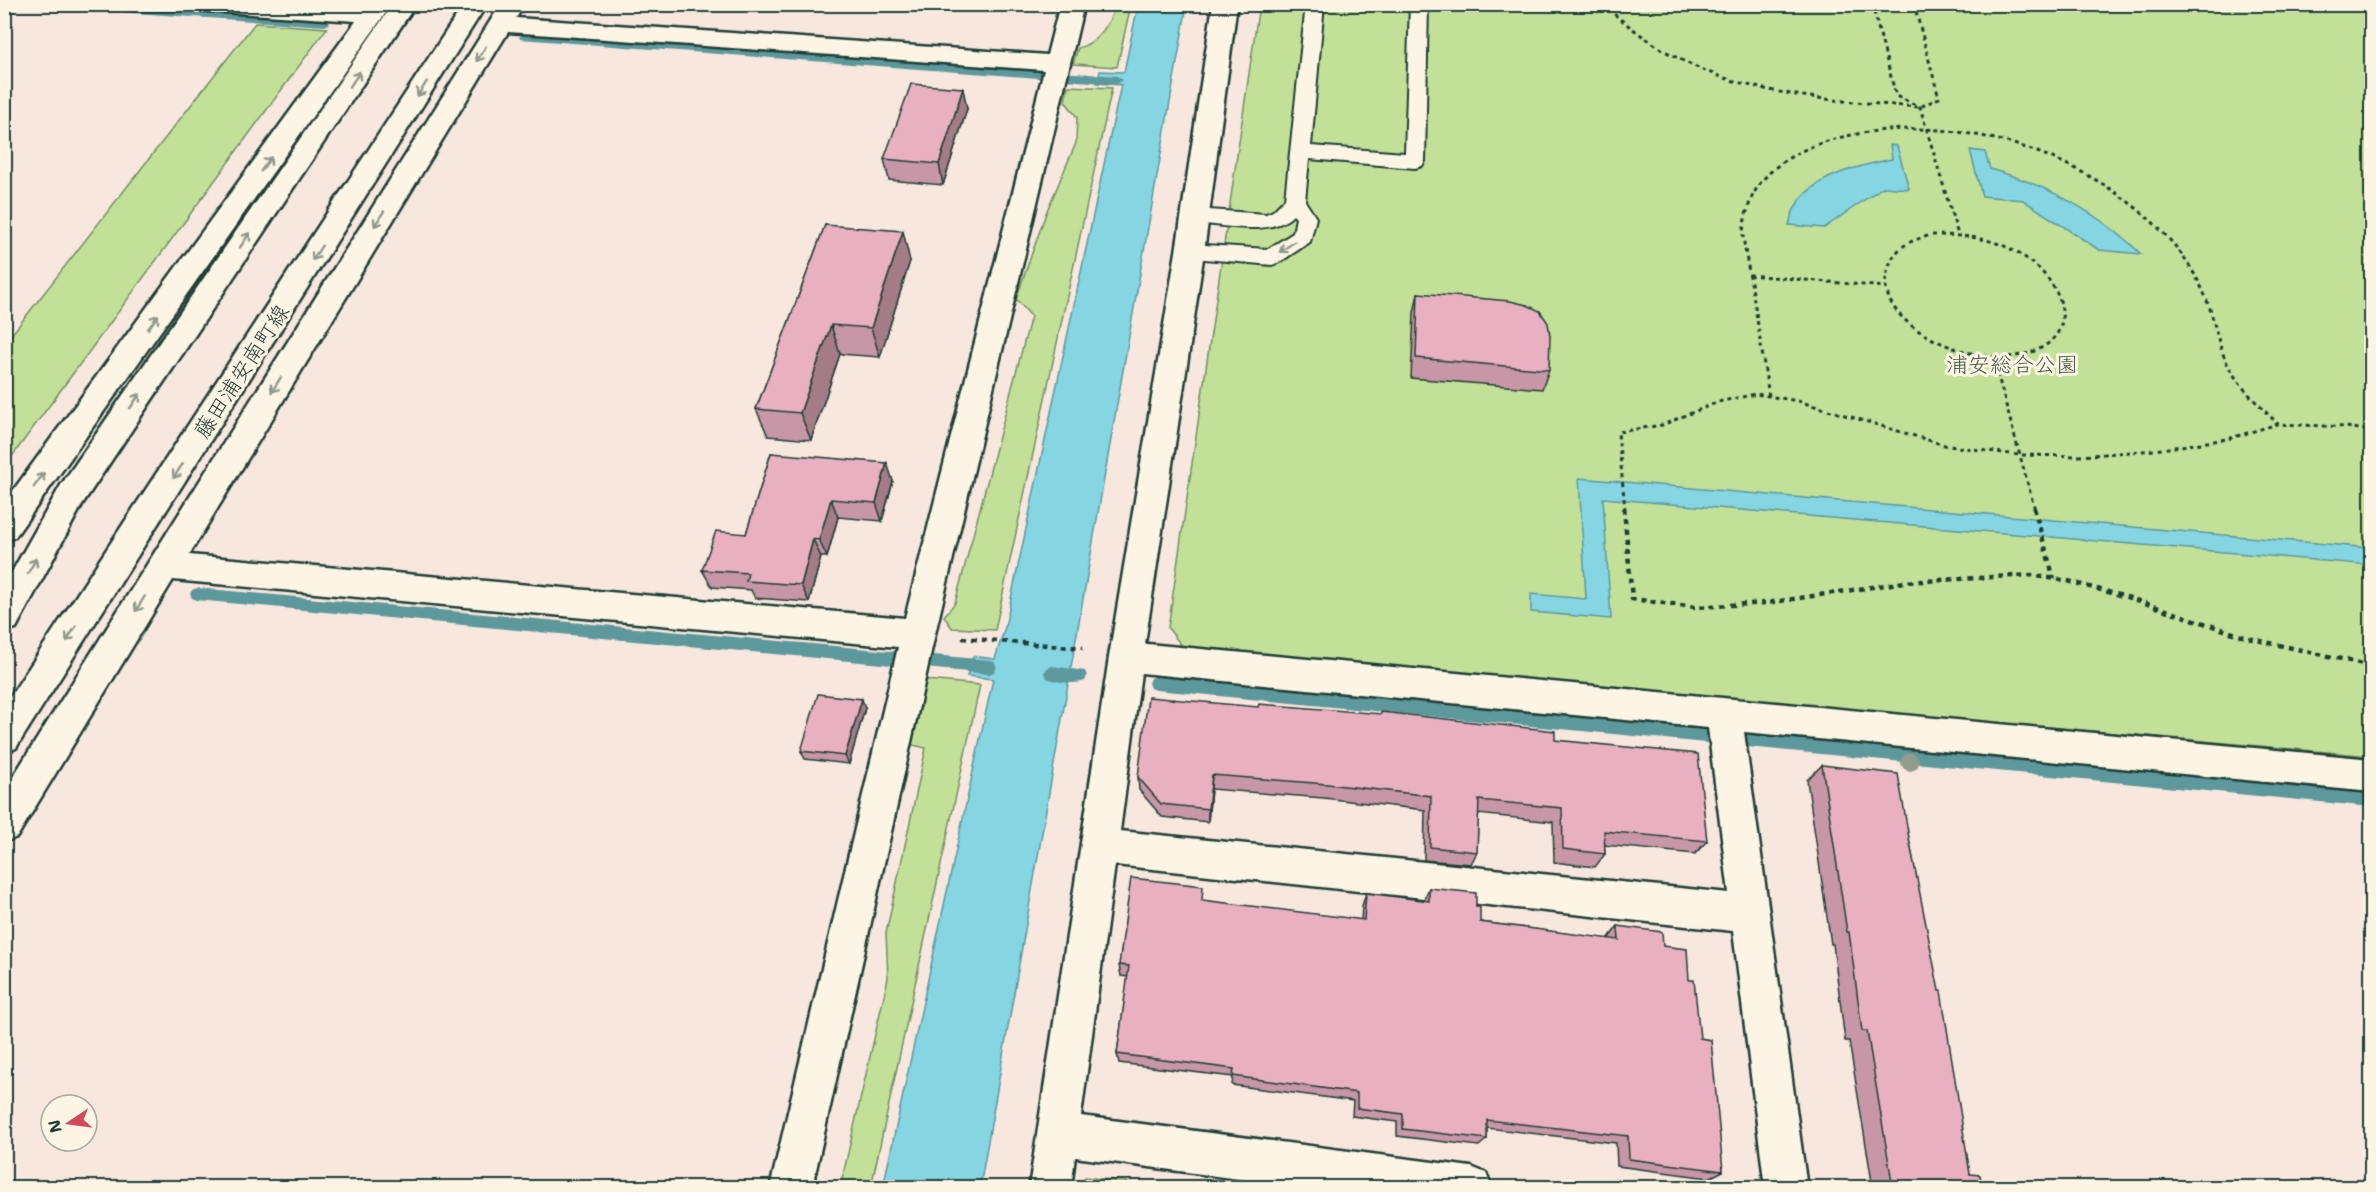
<svg xmlns="http://www.w3.org/2000/svg" width="2376" height="1192" font-family="'Shantell Sans','Klee One',sans-serif">
<rect width="100%" height="100%" fill="#f8e7de"/>
<filter id="ink" filterUnits="userSpaceOnUse"><feTurbulence type="fractalNoise" baseFrequency=".0167" numOctaves="2"/><feDisplacementMap in="SourceGraphic" scale="12" xChannelSelector="R" yChannelSelector="G"/><feConvolveMatrix kernelMatrix="1 2 1 2 8 2 1 2 1" color-interpolation-filters="sRGB"/></filter>
<g filter="url(#ink)">
<g fill="#c2e098" stroke="#708e66" stroke-width="1.5">
<path d="M 1116,4 L 1131,5 L 1117,67 L 1073,64 L 1078,48 C 1098,43 1110,23 1116,4 Z"/>
<polygon points="1259,5 2371,5 2371,756 1185,650 1168,628"/>
<polygon points="255,23 327,28 5,466 5,343"/>
<polygon points="1068,86 1112,88 995,630 952,628 944,616 955,603 1031,316 1016,299 1046,213 1076,143 1077,117 1065,101"/>
<polygon points="926,680 980,685 871,1187 840,1188 888,978 886,933 926,748 909,744"/>
<polygon points="1085,1177 1164,1187 1084,1187"/>
</g>
<g fill="#85d5e2" stroke="#5c989c" stroke-width="1.5">
<polygon points="1138,5 1187,5 980,1187 883,1187 993,679 967,676 973,656 995,659 1005,627 1121,85 1097,83 1100,71 1124,72"/>
<path d="M 1890,145 L 1897,146 L 1909,189 L 1883,187 L 1824,228 L 1789,225 C 1797,179 1853,167 1892,159 Z"/>
<path d="M 1970,150 L 1985,152 L 1990,169 C 2047,185 2098,212 2141,254 L 2099,250 L 2023,200 L 1982,196 Z"/>
<polygon points="1579,478 2371,548 2371,565 1603,498 1611,619 1531,612 1531,594 1586,599"/>
</g>
<g fill="none" stroke-linecap="round" stroke-linejoin="round">
<g fill="#5c989c" fill-rule="evenodd">
<polygon points="40,4 101,4 325,20 330,23 325,26 45,7"/>
<polygon points="524,34 1117,76 1123,80 1117,84 520,39 519,37"/>
<polygon points="197,588 989,660 994,662 997,667 994,672 989,674 197,600 192,598 190,594 192,590"/>
<path d="M 1052,666 L 1085,671 L 1087,676 L 1085,681 C 1074,685 1057,682 1047,678 L 1044,673 L 1047,668 Z"/>
<polygon points="1156,676 2372,791 2372,807 1156,690 1150,688 1148,683 1150,678"/>
</g>
<g stroke="#1f3d34" stroke-width="4">
<path id="lane" d="M 1306,4 L 1324,4 L 1311,146 L 1405,153 L 1410,4 L 1428,4 L 1425,161 L 1422,166 L 1415,168 L 1309,159 L 1305,201 L 1316,218 L 1310,242 L 1280,262 L 1272,265 L 1182,257 L 1179,252 L 1182,247 L 1190,244 L 1268,249 L 1293,233 L 1296,218 L 1293,215 C 1272,237 1224,225 1195,223 L 1188,221 L 1185,216 L 1188,211 L 1195,209 L 1266,214 L 1273,211 L 1285,199 Z"/>
</g>
<g stroke="#1f3d34" stroke-width="5">
<g id="street">
<polygon points="196,4 324,4 367,7 369,4 392,4 15,537 4,541 4,503 356,21 207,11 199,9"/>
<path d="M 501,4 L 525,4 L 516,18 L 1047,55 L 1060,4 L 1084,4 L 935,634 L 812,1188 L 770,1188 L 898,647 L 173,580 L 17,837 L 4,842 L 4,791 ZM 508,32 L 1044,70 L 905,618 L 189,555 Z"/>
<path d="M 1126,642 L 2372,759 L 2372,792 L 1744,732 L 1807,1188 L 1765,1188 L 1733,931 L 1115,865 L 1081,1116 L 1471,1167 L 1486,1173 L 1492,1188 L 1306,1188 L 1075,1157 L 1071,1188 L 1029,1188 L 1109,657 L 1114,647 ZM 1141,673 L 1708,728 L 1729,893 L 1120,831 Z"/>
</g>
</g>
<g stroke="#1f3d34" stroke-width="5">
<g id="secondary">
<polygon points="393,4 416,4 83,503 16,628 4,632 4,586 61,485"/>
<polygon points="464,4 487,4 16,748 4,753 4,706"/>
<polygon points="1213,4 1237,4 1204,252 1143,657 1138,667 1126,672 1114,667 1109,657 1176,252"/>
</g>
</g>
<g stroke="#1f3d34" stroke-width="3" stroke-dasharray="4 4" stroke-linecap="butt">
<path d="M 1602,4 C 1625,23 1649,43 1676,57 C 1749,97 1839,101 1920,107 L 1939,98 L 1914,4"/>
<polyline points="1872,4 1896,96 1920,107 1958,235"/>
<path d="M 1932,235 C 1961,235 1991,237 2016,252 C 2071,283 2087,349 2008,357 C 1965,361 1870,323 1888,269 C 1895,246 1911,240 1932,235 Z"/>
<polyline points="1749,275 1886,287"/>
<polyline points="1993,358 2035,510"/>
<path d="M 1769,396 C 1763,360 1758,324 1752,288 C 1749,271 1745,252 1743,235 C 1743,224 1748,205 1753,195 C 1766,168 1797,151 1824,142 C 1933,108 2066,143 2150,220 C 2177,244 2199,275 2210,309 C 2216,328 2219,348 2228,365 C 2240,388 2260,406 2278,424"/>
<polyline points="1625,510 1618,432 1662,425 1718,402 1756,394 1798,401 1948,446 2019,455 2079,456 2155,450 2227,439 2278,424 2346,427 2372,431"/>
</g>
<g stroke="#1f3d34" stroke-width="4.5" stroke-dasharray="5 5" stroke-linecap="butt">
<polyline points="1624,508 1632,599 1696,607 1767,603 1905,582 2031,575 2068,581 2130,598 2248,638 2372,666"/>
<polyline points="2034,508 2054,579"/>
<polyline points="962,638 1083,648"/>
</g>
<use href="#lane" fill="#fcf5e5" fill-rule="evenodd"/>
<use href="#street" fill="#fcf5e5" fill-rule="evenodd"/>
<use href="#secondary" fill="#fcf5e5" fill-rule="evenodd"/>
</g>
<circle fill="#939c8c" cx="1910" cy="762" r="9"/>
<g fill="#c897a7" stroke="#1f3d34" stroke-width="1.5">
<polygon points="967,109 943,185 889,180 884,159"/>
<polygon points="825,225 910,261 880,357 840,354 811,440 768,436 756,409"/>
<polygon points="1418,293 1549,370 1542,389 1411,378 1414,313"/>
<polygon points="771,453 893,481 882,521 838,517 827,557 821,557 809,602 755,598 751,590 712,587 702,570 746,534"/>
<polygon points="865,708 849,764 805,759 801,751"/>
<polygon points="1555,740 1707,841 1695,854 1604,845 1605,854 1595,867 1554,862 1553,822 1478,814 1477,852 1471,864 1424,860 1425,810 1324,798 1211,789 1208,822 1162,817 1139,790 1138,777"/>
<polygon points="1822,765 1909,838 1970,1174 1982,1188 1873,1188 1849,1041 1845,1041 1833,944 1831,944 1807,780"/>
<polygon points="1429,888 1476,907 1480,922 1608,939 1618,926 1663,946 1689,980 1723,1171 1709,1178 1617,1166 1616,1143 1487,1128 1487,1139 1479,1146 1397,1136 1397,1122 1352,1116 1353,1101 1232,1085 1233,1077 1119,1063 1117,1054 1128,977 1121,976 1119,965 1202,901 1361,920 1362,906 1366,893 1423,901"/>
</g>
<g fill="#a37b88" stroke="#1f3d34" stroke-width="1.5">
<polygon points="963,88 967,109 943,185 939,164"/>
<polygon points="903,231 910,261 880,357 871,328"/>
<polygon points="831,325 840,354 811,440 800,413"/>
<polygon points="887,463 893,481 882,521 876,503"/>
<polygon points="831,499 838,517 827,557 819,540"/>
<polygon points="813,539 821,557 809,602 801,585"/>
<polygon points="862,699 865,708 849,764 845,756"/>
<polygon points="1212,775 1211,789 1208,822 1208,809"/>
</g>
<g fill="#e9b0c2" stroke="#1f3d34" stroke-width="1.5">
<polygon points="911,84 963,88 939,164 884,159"/>
<polygon points="825,225 903,231 871,328 831,325 800,413 756,409"/>
<polygon points="1418,293 1510,301 1527,305 1540,311 1548,323 1550,336 1549,370 1416,358"/>
<polygon points="771,453 887,463 876,503 831,499 819,540 813,539 801,585 746,581 748,573 702,570 716,531 746,534"/>
<polygon points="818,694 862,699 845,756 801,751"/>
<polygon points="1148,697 1258,707 1259,704 1381,714 1381,712 1555,731 1555,740 1698,754 1707,841 1604,831 1605,854 1563,849 1562,808 1479,800 1477,852 1430,847 1431,796 1327,784 1212,775 1208,809 1161,804 1138,777"/>
<polygon points="1822,765 1898,774 1909,838 1939,991 1941,991 1970,1174 1980,1175 1982,1188 1893,1188 1867,1031 1862,1031 1849,932 1847,932"/>
<polygon points="1131,878 1203,886 1202,900 1364,920 1366,893 1429,901 1429,888 1476,893 1476,907 1480,907 1480,922 1619,940 1618,926 1662,932 1663,946 1687,949 1689,980 1694,980 1700,1038 1711,1040 1723,1171 1629,1159 1628,1136 1487,1120 1487,1139 1403,1129 1403,1114 1357,1108 1357,1093 1233,1076 1234,1069 1117,1054 1129,966 1119,965"/>
</g>
<defs><path id="oneway-shaft" d="M-6 0H5M1.5-3L5.5 0L1.5 3" fill="none" stroke-width="1.6" stroke-linecap="round" stroke-linejoin="round" transform="scale(1.5)"/></defs>
<g stroke="#8e998c">
<use href="#oneway-shaft" transform="translate(481 54) rotate(122)"/>
<use href="#oneway-shaft" transform="translate(355 79) rotate(-56)"/>
<use href="#oneway-shaft" transform="translate(422 89) rotate(123)"/>
<use href="#oneway-shaft" transform="translate(266 164) rotate(-54)"/>
<use href="#oneway-shaft" transform="translate(379 219) rotate(122)"/>
<use href="#oneway-shaft" transform="translate(245 240) rotate(-56)"/>
<use href="#oneway-shaft" transform="translate(1287 247) rotate(147)"/>
<use href="#oneway-shaft" transform="translate(317 253) rotate(123)"/>
<use href="#oneway-shaft" transform="translate(153 322) rotate(-54)"/>
<use href="#oneway-shaft" transform="translate(276 385) rotate(122)"/>
<use href="#oneway-shaft" transform="translate(135 401) rotate(-56)"/>
<use href="#oneway-shaft" transform="translate(178 471) rotate(123)"/>
<use href="#oneway-shaft" transform="translate(39 480) rotate(-54)"/>
<use href="#oneway-shaft" transform="translate(32 566) rotate(-61)"/>
<use href="#oneway-shaft" transform="translate(140 604) rotate(122)"/>
<use href="#oneway-shaft" transform="translate(71 634) rotate(123)"/>
</g>
</g>
<g text-anchor="middle" stroke-width="6" stroke-linejoin="round" paint-order="stroke">
<g font-size="22" fill="#405e48" stroke="#fcf5e5">
<text x="2012" y="372">浦安総合公園</text>
</g>
<g font-size="22" fill="#1f3d34" stroke="#fcf5e5">
<text transform="translate(241 371) rotate(-57)" y="8">藤田浦安南町線</text>
</g>
</g>
<rect width="2376" height="1192" fill="none" stroke="#fcf5e5" stroke-width="24"/>
<rect x="12" y="12" width="2352" height="1168" fill="none" stroke="#1f3d34" stroke-width="2" filter="url(#ink)"/>
<g transform="translate(69 1123) rotate(257)"><circle r="28" fill="#fcf5e5" stroke="#a4ab9e" stroke-width="1.5"/>
<path d="M0-4.5L10 22L0 15L-10 22Z" fill="#d1495b"/>
<text y="-9" font-size="16" font-weight="bold" text-anchor="middle" fill="#1f3d34">N</text>
</g>
</svg>
